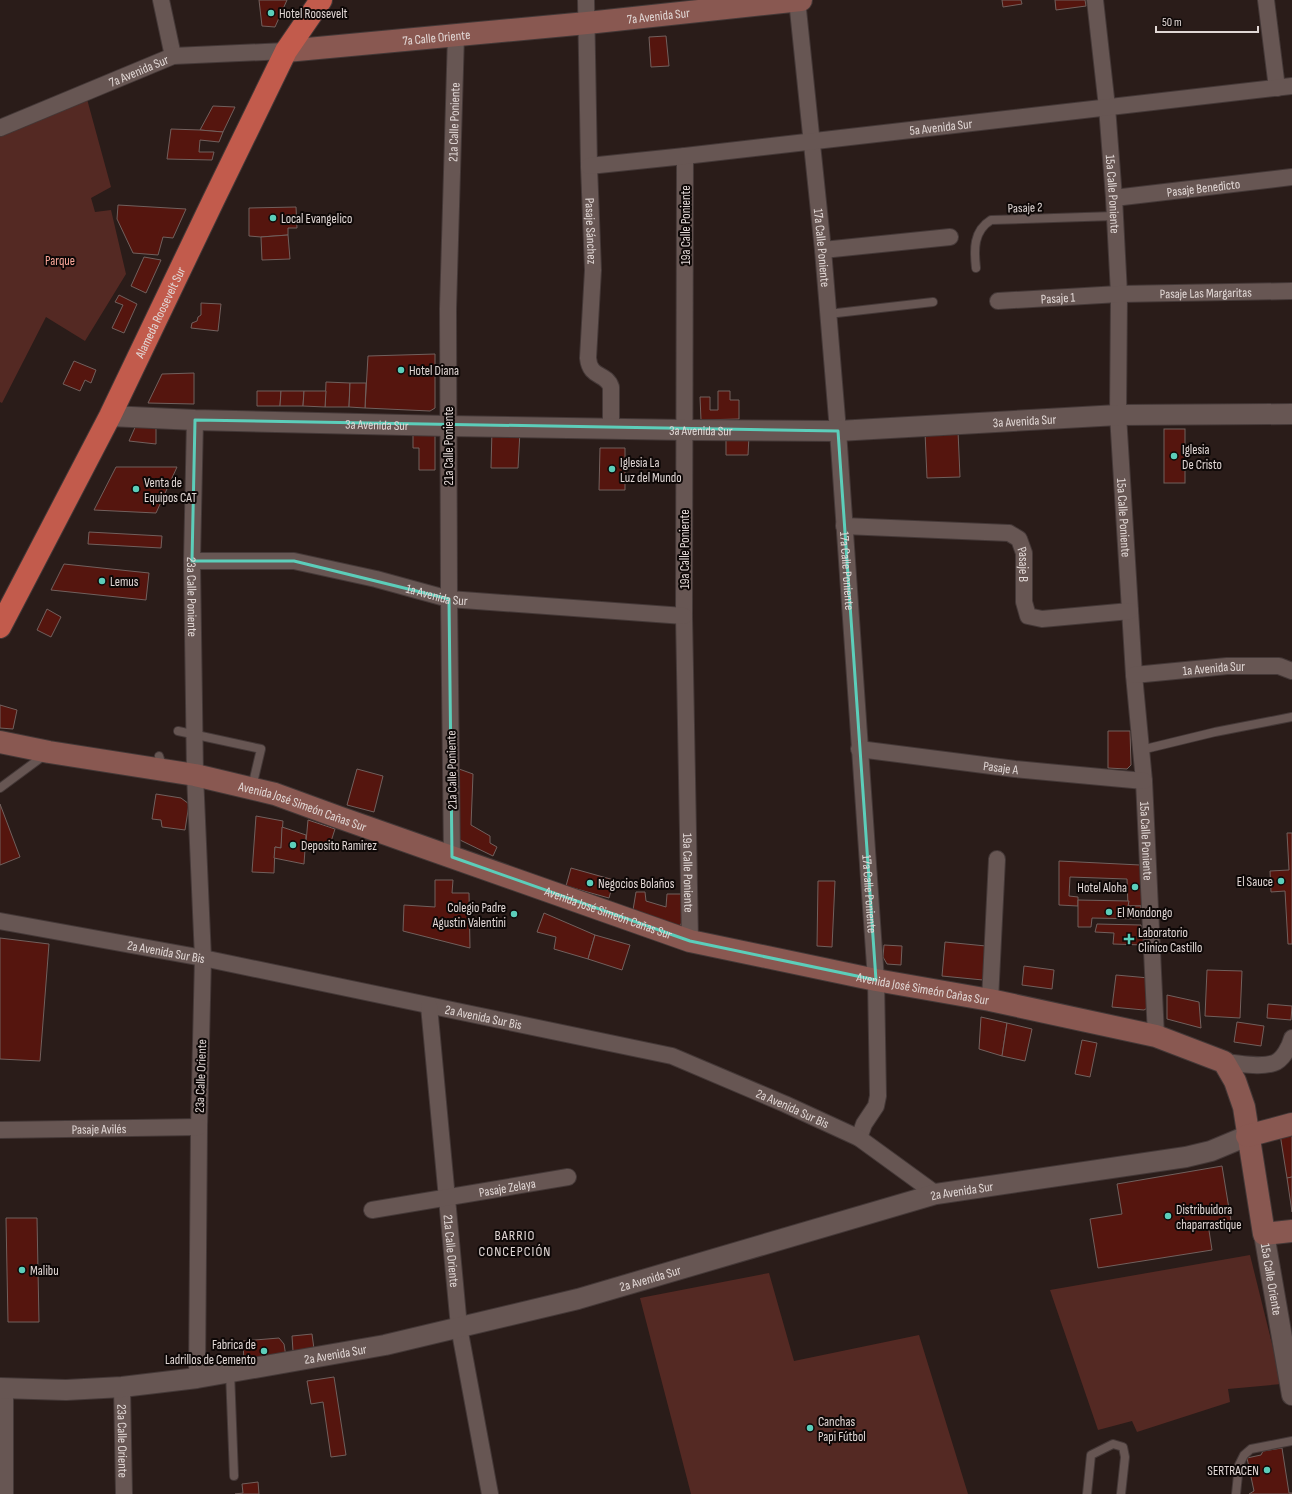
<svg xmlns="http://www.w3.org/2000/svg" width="1292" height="1494" font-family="'Sofia Sans Condensed',sans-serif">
<rect width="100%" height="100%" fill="#2a1c19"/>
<g fill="#542923">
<polygon points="87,99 111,187 91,198 95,212 111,210 126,274 85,341 46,317 2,403 0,402 0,130"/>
<polygon points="1250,1255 1282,1384 1228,1389 1230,1402 1137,1432 1132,1421 1098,1430 1050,1290"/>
<polygon points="769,1273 794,1361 919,1335 968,1494 691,1494 640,1298"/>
</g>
<g fill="#55150e" stroke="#71605d">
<polygon points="259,0 287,0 275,27 262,26"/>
<polygon points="1002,0 1021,0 1022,4 1003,7"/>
<polygon points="1055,0 1085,0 1086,6 1056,10"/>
<polygon points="666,36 669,66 651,67 649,37"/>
<polygon points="213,106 235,107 223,132 200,130"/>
<polygon points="171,129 200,130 223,132 219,142 200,140 199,152 214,152 212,160 167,159"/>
<polygon points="118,205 186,209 173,238 163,237 158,255 133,253 117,219"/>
<polygon points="296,207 297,228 288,228 288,235 261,237 249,236 249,208"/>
<polygon points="288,235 290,259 262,260 261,237"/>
<polygon points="144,257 161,260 146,293 131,286"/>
<polygon points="119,295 137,304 124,333 112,328 123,305 115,302"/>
<polygon points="201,303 221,304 218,331 191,328 192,323 197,321 198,317 201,315"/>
<polygon points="435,354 435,408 430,411 365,408 368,356"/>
<polygon points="74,361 96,370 91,383 85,380 80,391 63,384"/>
<polygon points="194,373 194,404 148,403 162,374"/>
<polygon points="326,382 350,383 349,407 325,407"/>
<polygon points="350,383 366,383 365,408 349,407"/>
<polygon points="257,391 281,391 280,406 257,406"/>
<polygon points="281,391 304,391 303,406 280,406"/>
<polygon points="304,391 326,391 325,407 303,406"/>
<polygon points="718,391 730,391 730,400 739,400 739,419 701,420 700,397 710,397 710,410 718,410"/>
<polygon points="156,422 156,444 129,441 137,423"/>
<polygon points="413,428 435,434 435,470 419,470 419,448 413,448"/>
<rect x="1164" y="429" width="21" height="54"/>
<polygon points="492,430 520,431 518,468 491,468"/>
<polygon points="958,431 960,477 927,478 925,432"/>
<polygon points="726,436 749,436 748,455 726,455"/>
<polygon points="600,448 625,448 625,490 599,490"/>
<polygon points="116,467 177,467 156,513 94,510"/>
<polygon points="89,532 162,536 161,548 88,544"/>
<polygon points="64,564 149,573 146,600 51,590"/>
<polygon points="47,609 61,617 51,637 37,630"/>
<polygon points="0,705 17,710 13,729 0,728"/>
<polygon points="1108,731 1130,731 1131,765 1127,769 1108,768"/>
<polygon points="357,769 383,776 374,812 347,805"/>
<polygon points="459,769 473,774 471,825 490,836 490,843 497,847 493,856 460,840 455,830"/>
<polygon points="156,794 181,798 189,804 185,830 162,827 161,820 152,819"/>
<polygon points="0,804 20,857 0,865"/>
<polygon points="256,816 283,821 281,848 275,847 274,873 252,872"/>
<polygon points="308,820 335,829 328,851 306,842"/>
<polygon points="282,827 306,835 304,864 274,858 275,847 281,848"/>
<polygon points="1287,833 1292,833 1292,944 1288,944 1285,891 1271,892 1270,871 1289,870"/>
<polygon points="1059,861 1140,865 1144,906 1128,906 1127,879 1070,877 1069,896 1078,897 1078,906 1059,905"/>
<polygon points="571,868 614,880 609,898 566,886"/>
<polygon points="435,880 453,880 452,893 469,893 470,948 403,931 404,905 435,907"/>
<polygon points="818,881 835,881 832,947 817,946"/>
<polygon points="636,892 645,892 646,901 666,907 667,894 682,894 682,922 680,926 633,910"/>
<polygon points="1078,900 1129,901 1128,906 1141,906 1140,919 1092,918 1091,927 1078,927"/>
<polygon points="544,913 595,935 588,959 554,949 556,937 537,932"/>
<polygon points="1097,924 1141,925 1141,931 1144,931 1144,945 1113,944 1114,933 1095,932"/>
<polygon points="595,935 630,945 622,970 588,959"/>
<polygon points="0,938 49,944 40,1061 0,1059"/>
<polygon points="945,942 986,946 983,980 942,976"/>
<polygon points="884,945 902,946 901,965 887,964 883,957"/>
<polygon points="1024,966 1054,970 1052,989 1022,985"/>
<polygon points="1207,970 1242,971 1240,1018 1205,1016"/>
<polygon points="1116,975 1149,978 1149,1007 1144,1010 1112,1007"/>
<polygon points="1167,995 1199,1002 1201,1028 1167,1019"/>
<polygon points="1268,1004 1292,1006 1291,1020 1267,1018"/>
<polygon points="981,1017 1007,1023 1002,1056 979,1049"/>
<polygon points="1237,1022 1264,1026 1261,1046 1234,1042"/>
<polygon points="1007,1023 1032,1029 1025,1061 1002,1056"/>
<polygon points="1082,1040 1097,1043 1090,1077 1075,1074"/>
<polygon points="1292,1130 1292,1177 1287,1178 1280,1134"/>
<polygon points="1222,1166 1231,1221 1208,1224 1212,1250 1098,1268 1090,1219 1122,1214 1117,1184"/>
<polygon points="1292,1177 1292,1212 1287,1178"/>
<polygon points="6,1218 37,1218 39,1322 8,1322"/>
<polygon points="312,1334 314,1349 293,1351 292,1336"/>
<polygon points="279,1338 284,1344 286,1357 244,1363 243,1341"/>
<polygon points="334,1377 346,1455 331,1457 323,1402 311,1404 307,1381"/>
<polygon points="1282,1448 1289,1493 1292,1493 1292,1494 1249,1494 1254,1491 1247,1458 1261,1455 1263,1451"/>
<polygon points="258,1482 259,1494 235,1494 243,1493 242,1484"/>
</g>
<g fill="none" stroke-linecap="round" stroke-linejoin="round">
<g stroke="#443837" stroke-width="10">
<g id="service">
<path d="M 976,268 C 974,250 973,231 991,220 L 1115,216"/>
<polyline points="828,314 933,302"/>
<polyline points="178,731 261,749 252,787"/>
<polyline points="1141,750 1215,732 1292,717"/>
<polyline points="159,756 163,769"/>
<polyline points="0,788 46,754"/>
<polyline points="230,1372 234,1476"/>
<polyline points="1087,1494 1091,1455 1113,1444 1123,1447 1125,1457 1121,1494"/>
<polyline points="1236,1494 1239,1465 1244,1455 1251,1449 1292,1441"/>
</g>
</g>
<g stroke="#443837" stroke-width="18">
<g id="minor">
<polyline points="161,0 173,56"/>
<path id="s1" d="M 586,0 L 589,166 L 593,270 L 588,358 C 590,379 606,372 611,387 L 611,429"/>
<path id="s2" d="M 797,0 L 823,250 L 838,431 L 876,980 L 878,1096 L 876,1106 L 864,1124 L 859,1138"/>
<path id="s3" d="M 1095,0 L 1107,107 L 1114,198 L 1119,294 L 1118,415 L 1134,675 L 1144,781 L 1156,1036"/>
<polyline points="1266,0 1277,88"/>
<path id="s4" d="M 0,128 L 173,56 L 286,51"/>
<path id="s5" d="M 685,156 L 684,616 L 690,941"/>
<path id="s6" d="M 589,166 L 685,156 L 1292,86"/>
<path id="s7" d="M 1114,198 L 1292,177"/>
<polyline points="823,250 950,237"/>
<path id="s8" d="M 998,301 L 1119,294 L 1292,291"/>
<path id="s9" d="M 195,420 L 192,561 L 195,775 L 203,958 L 199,1127 L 197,1378"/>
<path id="s10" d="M 844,526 L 1009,533 L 1019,539 L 1024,553 L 1024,602 L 1028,616 L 1042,619 L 1130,611"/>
<path id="s11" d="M 192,561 L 294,561 L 376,579 L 449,599 L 684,616"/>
<path id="s12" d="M 1134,675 L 1227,666 L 1279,666 L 1292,671"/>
<path id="s13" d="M 859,749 L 1015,769 L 1144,781"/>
<path id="s14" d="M 452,857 L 449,599 L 448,309 L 456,35"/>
<path id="s15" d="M 0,921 L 203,958 L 672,1056 L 785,1104 L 859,1138 L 936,1194"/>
<polyline points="990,1000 997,859"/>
<path id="s16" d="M 429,1006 L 459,1327 L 490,1494"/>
<path d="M 1224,1062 C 1240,1063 1259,1068 1274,1063 C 1283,1060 1290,1046 1292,1038"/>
<path id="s17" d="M 0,1130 L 199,1127"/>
<path id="s18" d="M 372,1210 L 568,1177"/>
<path id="s19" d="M 122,1387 L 124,1494"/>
<polyline points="5,1494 5,1388"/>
</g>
</g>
<g stroke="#443837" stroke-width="22">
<g id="tertiary">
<path id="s20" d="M 110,416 L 195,420 L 448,426 L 685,430 L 838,431 L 1118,415 L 1292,414"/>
<path id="s21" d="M 1264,1234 L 1292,1395"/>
<path id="s22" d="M 0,1388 L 66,1390 L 122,1387 L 197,1378 L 385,1345 L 578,1299 L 936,1194 L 1186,1157 L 1211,1151 L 1247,1136"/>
</g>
</g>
<g stroke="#443837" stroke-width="24">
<g id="secondary">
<path id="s23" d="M 286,51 L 587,23 L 801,0"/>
<path id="s24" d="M 0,742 L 49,752 L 195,775 L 275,794 L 338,817 L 690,941 L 876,980 L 990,1000 L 1156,1036 L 1224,1062 L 1235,1081 L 1244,1107 L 1264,1234 L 1292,1231"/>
<polyline points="1247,1136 1292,1124"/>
</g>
</g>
<g stroke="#443837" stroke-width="24">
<g id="trunk">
<path id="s25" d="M 0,627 L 110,416 L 213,201 L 286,51 L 321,0"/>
</g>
</g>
<use href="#service" stroke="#675653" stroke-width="8"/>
<use href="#minor" stroke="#675653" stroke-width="16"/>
<use href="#tertiary" stroke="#675653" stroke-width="20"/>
<use href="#secondary" stroke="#895851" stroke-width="22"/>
<use href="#trunk" stroke="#c25b4c" stroke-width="22"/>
</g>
<path fill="none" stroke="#5cceba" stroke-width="3" stroke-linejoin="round" d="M 195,420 L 838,431 L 876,980 L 690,941 L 452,857 L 449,599 L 294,561 L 192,561 Z"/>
<g fill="#5cceba" stroke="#0e0807" stroke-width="1.5">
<circle cx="271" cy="13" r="4"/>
<circle cx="273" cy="218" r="4"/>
<circle cx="401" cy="370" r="4"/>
<circle cx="1174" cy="456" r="4"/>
<circle cx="612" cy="469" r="4"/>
<circle cx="136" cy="489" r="4"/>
<circle cx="102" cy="581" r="4"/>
<circle cx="293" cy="845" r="4"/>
<circle cx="1281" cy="881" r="4"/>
<circle cx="590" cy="883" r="4"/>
<circle cx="1135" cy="887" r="4"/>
<circle cx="1109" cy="912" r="4"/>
<circle cx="514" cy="914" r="4"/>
<path d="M1127 933h4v4h4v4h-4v4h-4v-4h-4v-4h4z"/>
<circle cx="1168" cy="1216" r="4"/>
<circle cx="22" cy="1270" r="4"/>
<circle cx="264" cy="1351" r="4"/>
<circle cx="810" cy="1428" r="4"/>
<circle cx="1267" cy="1470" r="4"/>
</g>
<g text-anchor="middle" stroke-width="4" stroke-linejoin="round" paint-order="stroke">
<g font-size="13" fill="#e1d7d5" stroke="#0e0807" text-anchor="start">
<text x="279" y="18">Hotel Roosevelt</text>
<text x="281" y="223">Local Evangelico</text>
<text x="409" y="375">Hotel Diana</text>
<text x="1182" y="454">Iglesia<tspan x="1182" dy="15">De Cristo</tspan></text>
<text x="620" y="467">Iglesia La<tspan x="620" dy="15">Luz del Mundo</tspan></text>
<text x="144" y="487">Venta de<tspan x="144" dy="15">Equipos CAT</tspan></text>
<text x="110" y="586">Lemus</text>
<text x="301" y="850">Deposito Ramirez</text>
<text x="1273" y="886" text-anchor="end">El Sauce</text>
<text x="598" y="888">Negocios Bolaños</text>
<text x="1127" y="892" text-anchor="end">Hotel Aloha</text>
<text x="506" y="912" text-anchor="end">Colegio Padre<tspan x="506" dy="15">Agustin Valentini</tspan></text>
<text x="1117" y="917">El Mondongo</text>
<text x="1138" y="937">Laboratorio<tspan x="1138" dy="15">Clinico Castillo</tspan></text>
<text x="1176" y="1214">Distribuidora<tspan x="1176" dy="15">chaparrastique</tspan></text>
<text x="30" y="1275">Malibu</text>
<text x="256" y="1349" text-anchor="end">Fabrica de<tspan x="256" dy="15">Ladrillos de Cemento</tspan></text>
<text x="818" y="1426">Canchas<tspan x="818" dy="15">Papi Fútbol</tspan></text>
<text x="1259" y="1475" text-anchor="end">SERTRACEN</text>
</g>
<g font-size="13" fill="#e1d7d5" stroke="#0e0807">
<text dy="5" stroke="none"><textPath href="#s23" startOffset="374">7a Avenida Sur</textPath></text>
<text dy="5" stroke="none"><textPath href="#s23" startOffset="151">7a Calle Oriente</textPath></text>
<text dy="5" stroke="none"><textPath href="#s4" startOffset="150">7a Avenida Sur</textPath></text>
<text dy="5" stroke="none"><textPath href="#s14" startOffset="735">21a Calle Poniente</textPath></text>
<text dy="5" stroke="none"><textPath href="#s6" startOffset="354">5a Avenida Sur</textPath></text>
<text dy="5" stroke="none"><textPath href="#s7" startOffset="90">Pasaje Benedicto</textPath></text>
<text dy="5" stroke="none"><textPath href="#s3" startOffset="195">15a Calle Poniente</textPath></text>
<text transform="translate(1025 207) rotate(-2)" y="5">Pasaje 2</text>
<text transform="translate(685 225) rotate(-90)" y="5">19a Calle Poniente</text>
<text dy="5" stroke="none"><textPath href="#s1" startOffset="231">Pasaje Sánchez</textPath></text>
<text dy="5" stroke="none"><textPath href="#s2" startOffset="249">17a Calle Poniente</textPath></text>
<text dy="5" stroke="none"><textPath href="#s8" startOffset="208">Pasaje Las Margaritas</textPath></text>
<text dy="5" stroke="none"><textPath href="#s8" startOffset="60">Pasaje 1</textPath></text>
<text dy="5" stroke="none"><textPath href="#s25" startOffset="353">Alameda Roosevelt Sur</textPath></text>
<text dy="5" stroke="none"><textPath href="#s20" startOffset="915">3a Avenida Sur</textPath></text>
<text dy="5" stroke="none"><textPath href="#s20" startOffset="267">3a Avenida Sur</textPath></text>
<text dy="5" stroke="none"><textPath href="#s20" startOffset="591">3a Avenida Sur</textPath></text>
<text transform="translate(448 446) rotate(-90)" y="5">21a Calle Poniente</text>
<text dy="5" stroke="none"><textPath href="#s3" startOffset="519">15a Calle Poniente</textPath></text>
<text transform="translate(684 549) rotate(-90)" y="5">19a Calle Poniente</text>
<text dy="5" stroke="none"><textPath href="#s10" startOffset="203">Pasaje B</textPath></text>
<text dy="5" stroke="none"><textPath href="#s2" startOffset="573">17a Calle Poniente</textPath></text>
<text dy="5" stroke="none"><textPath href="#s11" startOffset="249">1a Avenida Sur</textPath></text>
<text dy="5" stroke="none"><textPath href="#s9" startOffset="177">23a Calle Poniente</textPath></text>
<text dy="5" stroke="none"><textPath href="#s12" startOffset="80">1a Avenida Sur</textPath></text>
<text dy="5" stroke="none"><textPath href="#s13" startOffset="143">Pasaje A</textPath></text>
<text transform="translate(451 770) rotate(-91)" y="5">21a Calle Poniente</text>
<text dy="5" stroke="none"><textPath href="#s24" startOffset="310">Avenida José Simeón Cañas Sur</textPath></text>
<text dy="5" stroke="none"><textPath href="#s3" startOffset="843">15a Calle Poniente</textPath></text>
<text dy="5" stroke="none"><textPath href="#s5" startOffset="717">19a Calle Poniente</textPath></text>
<text dy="5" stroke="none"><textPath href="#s2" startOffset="897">17a Calle Poniente</textPath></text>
<text dy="5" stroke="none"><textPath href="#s24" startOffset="634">Avenida José Simeón Cañas Sur</textPath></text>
<text dy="5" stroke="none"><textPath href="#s15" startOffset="169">2a Avenida Sur Bis</textPath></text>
<text dy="5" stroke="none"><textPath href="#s24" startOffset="958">Avenida José Simeón Cañas Sur</textPath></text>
<text dy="5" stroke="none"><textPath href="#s15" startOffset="493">2a Avenida Sur Bis</textPath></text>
<text transform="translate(200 1076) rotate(-88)" y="5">23a Calle Oriente</text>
<text dy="5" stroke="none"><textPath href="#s15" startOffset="817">2a Avenida Sur Bis</textPath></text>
<text dy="5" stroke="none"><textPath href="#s17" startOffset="99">Pasaje Avilés</textPath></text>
<text dy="5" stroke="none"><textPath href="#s18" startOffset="137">Pasaje Zelaya</textPath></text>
<text dy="5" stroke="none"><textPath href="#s22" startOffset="986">2a Avenida Sur</textPath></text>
<text dy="5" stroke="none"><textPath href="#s16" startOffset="246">21a Calle Oriente</textPath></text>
<text dy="5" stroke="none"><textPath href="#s22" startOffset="662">2a Avenida Sur</textPath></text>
<text dy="5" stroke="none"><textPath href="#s21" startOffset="46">15a Calle Oriente</textPath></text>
<text dy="5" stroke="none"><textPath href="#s22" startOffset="338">2a Avenida Sur</textPath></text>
<text dy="5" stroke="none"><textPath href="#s19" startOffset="54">23a Calle Oriente</textPath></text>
</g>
<g font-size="13" fill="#faa89a" stroke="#0e0807">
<text x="60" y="265">Parque</text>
</g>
<g font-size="14" letter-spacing="1" fill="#e1d7d5" stroke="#0e0807">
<text x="515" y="1240">BARRIO<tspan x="515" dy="16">CONCEPCIÓN</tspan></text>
</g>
</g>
<path d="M1156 26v6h102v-6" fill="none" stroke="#e1d7d5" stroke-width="2"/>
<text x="1162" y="26" font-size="12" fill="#e1d7d5" stroke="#0e0807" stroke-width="3" paint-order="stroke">50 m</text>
</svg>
